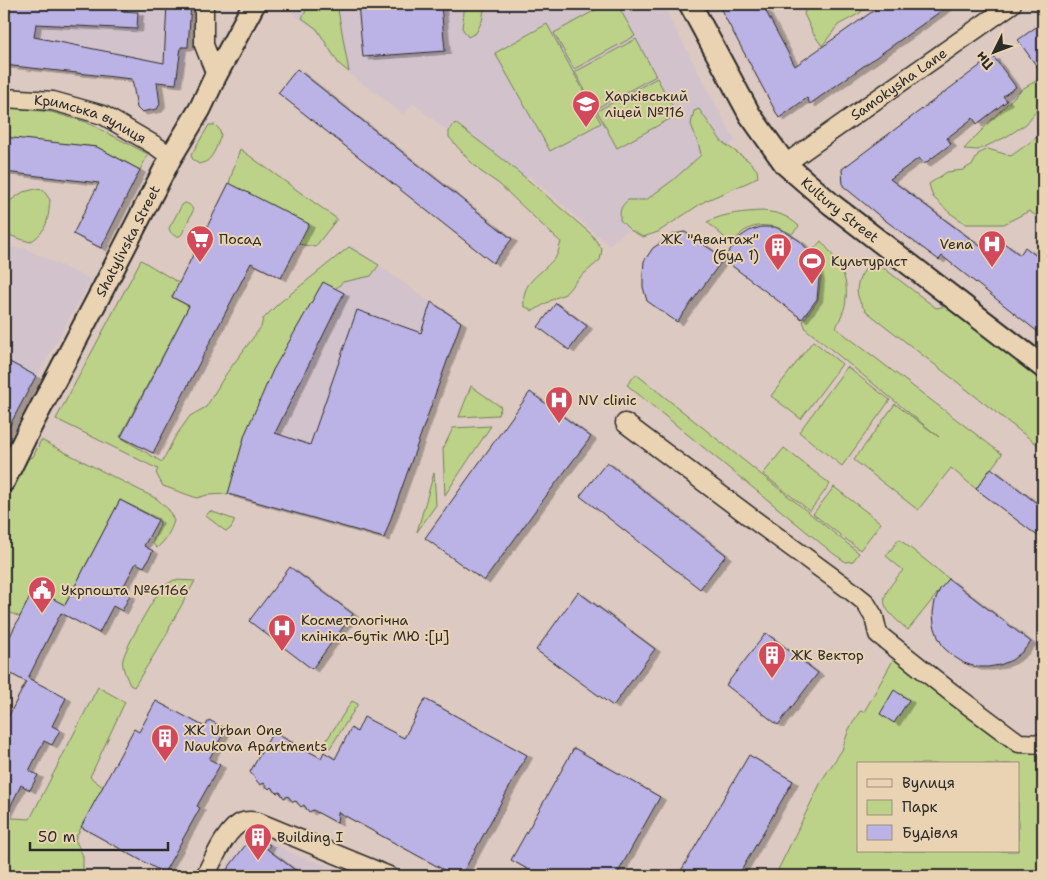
<svg xmlns="http://www.w3.org/2000/svg" width="1047" height="880" font-family="'Shantell Sans',sans-serif">
<defs>
<filter id="shadow"><feDropShadow dx="5.5" dy="3" stdDeviation="0" flood-color="#0004"/></filter>
</defs>
<rect width="100%" height="100%" fill="#dcc9c1"/>
<filter id="ink" filterUnits="userSpaceOnUse"><feTurbulence type="fractalNoise" baseFrequency=".02" numOctaves="2"/><feDisplacementMap in="SourceGraphic" scale="10" xChannelSelector="R" yChannelSelector="G"/><feConvolveMatrix kernelMatrix="1 2 1 2 8 2 1 2 1" color-interpolation-filters="sRGB"/></filter>
<g filter="url(#ink)">
<g fill="#d2c2cc">
<polygon points="4,4 183,4 189,46 180,85 105,72 4,66"/>
<polygon points="297,4 662,4 735,141 609,245 529,176 518,188 413,103 404,115 338,64 316,30 292,13"/>
<polygon points="351,245 433,304 461,322 384,538 228,494 245,434 273,370 320,286"/>
<polygon points="4,248 24,248 91,280 19,408 4,400"/>
<polygon points="254,833 295,855 359,876 220,876 222,872"/>
</g>
<g fill="#bcd289" stroke="#747e5a" fill-rule="evenodd">
<polygon points="310,4 337,4 349,72 339,64 317,29 302,18"/>
<polygon points="465,4 485,4 482,21 476,33 468,37 462,28"/>
<polygon points="606,4 617,4 635,36 574,69 554,33"/>
<polygon points="807,4 868,4 860,13 838,25 822,46 813,33 804,14"/>
<polygon points="547,24 601,123 550,151 495,53"/>
<polygon points="636,39 656,76 595,109 575,72"/>
<polygon points="1043,77 1043,106 1037,110 1026,124 1006,137 978,150 964,149 997,114 1022,89"/>
<polygon points="657,78 677,115 617,148 597,111"/>
<polygon points="4,107 51,112 86,122 148,154 140,170 97,147 4,138"/>
<path d="M 699,109 L 722,142 L 749,161 L 757,170 L 758,177 L 755,178 L 751,181 L 705,201 L 658,232 L 643,237 L 630,230 L 620,220 C 620,210 620,207 628,200 L 646,200 L 673,180 L 701,155 L 699,146 L 691,124 L 694,111 Z"/>
<path d="M 455,123 L 500,157 L 528,180 L 591,234 L 602,249 L 600,260 L 578,279 L 565,294 L 555,298 L 533,311 L 524,306 C 521,282 539,276 553,260 C 558,256 559,248 561,242 L 553,235 L 498,183 L 480,171 L 468,159 L 449,137 L 449,131 Z"/>
<path d="M 209,125 L 215,125 L 219,129 L 221,135 C 218,143 214,156 207,161 C 204,163 201,163 199,164 L 193,160 L 191,155 Z"/>
<polygon points="1043,133 1043,218 1041,219 1029,211 1004,224 966,224 950,213 933,197 929,184 947,172 963,170 973,164 978,154 988,149 1011,156"/>
<polygon points="240,149 337,219 315,247 299,244 229,183"/>
<path d="M 36,189 L 43,190 L 50,200 C 48,219 48,231 30,242 C 21,239 12,237 4,232 L 4,199 L 10,201 L 23,192 Z"/>
<path d="M 185,203 C 189,204 192,206 193,211 L 182,234 L 180,236 C 174,237 170,233 169,228 L 182,205 Z"/>
<path d="M 763,211 C 780,213 786,215 799,226 L 792,234 C 777,226 758,221 743,232 C 739,235 735,240 732,244 L 707,222 C 725,213 744,212 763,211 Z"/>
<path d="M 821,241 C 835,257 849,275 846,298 C 846,308 840,318 836,328 L 1002,454 L 976,489 L 951,468 L 918,510 L 854,460 L 895,404 L 939,437 L 806,329 L 803,321 L 818,300 L 821,278 L 817,263 L 812,251 Z"/>
<polygon points="349,247 379,265 371,276 343,282 303,317 228,494 207,495 197,498 163,486 156,473 158,469 56,419 141,260 179,283 172,297 189,306 120,437 162,462 175,437 190,416 206,407 226,374 261,327 263,319 278,304"/>
<path d="M 873,260 L 936,308 L 947,306 L 1043,379 L 1043,449 L 866,311 C 850,291 858,276 873,260 Z"/>
<polygon points="813,341 842,364 801,419 771,396"/>
<polygon points="847,367 890,400 842,466 799,432"/>
<polygon points="636,374 859,553 853,561 846,562 834,554 627,385"/>
<polygon points="471,386 501,407 498,415 459,417"/>
<polygon points="491,426 445,495 443,449 453,428"/>
<path d="M 41,440 L 157,499 L 169,510 L 174,521 C 170,532 166,540 157,548 L 152,543 L 160,525 L 159,519 L 120,500 L 65,605 L 20,617 L 4,610 L 4,504 L 27,459 L 33,457 Z"/>
<polygon points="784,448 830,484 810,511 763,474"/>
<polygon points="434,473 436,505 417,532"/>
<polygon points="834,487 881,523 860,550 813,514"/>
<polygon points="210,511 235,520 231,528 227,531 224,530 206,516"/>
<path d="M 899,539 L 949,579 L 908,630 C 877,604 878,600 903,570 L 886,556 Z"/>
<path d="M 174,580 L 195,581 L 171,624 L 167,634 L 134,687 L 130,685 C 127,678 121,667 123,659 C 125,649 156,592 164,586 C 167,584 171,582 174,580 Z"/>
<path d="M 896,655 L 1015,747 L 1043,755 L 1043,876 L 775,876 L 822,780 L 842,750 L 849,729 L 860,711 L 864,712 ZM 858,764 L 1018,764 L 1018,851 L 858,851 Z"/>
<polygon points="98,687 125,702 90,777 103,787 75,839 83,856 83,876 4,876 4,815 13,818 30,819"/>
<polygon points="352,701 358,704 330,748 324,744"/>
</g>
<g fill="#bbb3e5" stroke="#2b2b2b" filter="url(#shadow)">
<polygon points="4,4 122,4 122,11 138,12 137,29 36,24 34,37 164,63 167,4 191,4 188,47 181,47 176,84 157,82 160,104 157,109 141,112 137,108 132,79 4,65"/>
<polygon points="358,4 441,4 445,51 363,57"/>
<polygon points="718,4 762,4 795,66 883,4 951,4 810,104 807,98 779,118"/>
<polygon points="1043,22 1043,75 1018,40"/>
<polygon points="993,56 1016,87 1003,96 1007,101 977,124 973,118 947,138 951,144 924,164 919,158 890,179 980,246 984,241 998,251 1004,243 1020,255 1025,247 1043,261 1043,336 942,256 939,260 882,218 843,186 842,169"/>
<polygon points="297,69 512,239 493,263 278,93"/>
<polygon points="4,137 97,147 140,170 101,248 73,234 99,183 4,172"/>
<polygon points="229,183 309,224 281,278 251,263 153,453 121,437 189,306 172,297"/>
<polygon points="761,227 775,227 786,232 800,241 809,251 816,263 819,278 817,299 802,319 723,259 740,237 749,231"/>
<polygon points="685,232 724,258 677,322 647,301 643,287 643,274 644,261 653,248 674,234"/>
<polygon points="323,282 344,293 275,433 310,445 357,310 421,333 431,302 461,322 384,538 228,494 245,434 273,370"/>
<polygon points="556,303 587,326 569,350 538,327"/>
<polygon points="4,359 36,376 4,436"/>
<polygon points="530,392 591,437 540,504 484,581 425,538"/>
<polygon points="607,462 726,555 700,589 580,496"/>
<polygon points="991,468 1043,508 1043,540 976,489"/>
<polygon points="120,500 158,520 144,546 153,551 144,567 136,563 121,591 130,595 122,611 113,606 99,633 61,613 28,678 66,698 52,726 60,730 52,745 44,741 29,771 38,775 30,790 21,785 4,819 4,725 26,682 4,670 4,648 34,589 65,605"/>
<polygon points="290,567 353,614 312,669 249,621"/>
<polygon points="949,579 1031,642 1022,652 1012,660 1000,665 988,667 976,667 964,663 953,656 944,648 938,637 934,625 933,613 935,601 940,589"/>
<polygon points="578,592 655,649 613,706 536,650"/>
<polygon points="766,633 818,673 778,725 726,685"/>
<polygon points="894,690 909,700 894,723 880,714"/>
<polygon points="425,699 527,755 461,876 455,876 338,812 337,823 313,810 309,812 304,805 301,807 296,801 293,802 288,796 284,798 280,792 277,793 271,787 269,789 264,783 260,785 250,772 273,732 321,758 324,752 335,759 351,728 357,732 364,717 404,738"/>
<polygon points="156,701 205,727 209,720 226,729 209,759 220,765 197,806 200,808 164,873 81,827 134,729 139,732"/>
<polygon points="574,748 660,797 616,876 540,876 511,860"/>
<polygon points="749,755 793,781 738,876 678,876"/>
<polygon points="254,834 270,845 267,849 303,876 222,876"/>
</g>
<g fill="none" stroke-linecap="round" stroke-linejoin="round">
<g stroke="#2b2b2b" stroke-width="21">
<g id="minor">
<polyline points="204,4 204,45 216,75"/>
<path id="s1" d="M 4,98 L 53,101 L 103,115 L 156,146 L 171,157"/>
<path id="s2" d="M 785,164 L 1012,4"/>
<polyline points="625,423 757,522 850,590 865,602 874,617 878,634 952,693 1019,743 1043,744"/>
<path d="M 205,876 C 213,861 226,828 243,822 C 248,820 253,821 258,822 L 389,876"/>
</g>
</g>
<g stroke="#2b2b2b" stroke-width="25">
<g id="tertiary">
<path id="s3" d="M 690,4 L 750,115 L 785,164 L 831,204 L 1043,367"/>
<path id="s4" d="M 4,481 L 29,430 L 106,283 L 171,157 L 200,109 L 216,75 L 254,4"/>
</g>
</g>
<use href="#minor" stroke="#ead3b2" stroke-width="18"/>
<use href="#tertiary" stroke="#ead3b2" stroke-width="21"/>
</g>
</g>
<defs>
<g id="school-pin" transform="scale(1.4375)"><path d="M0 17L-7.5 6A9.5 9.5 0 1 1 7.5 6Z" fill="#d1495b" stroke="#ead3b2"/><path d="M0-5L7-2L0 1L-7-2ZM-4 1L0 2.5L4 1V4Q0 6-4 4Z" fill="#fff"/></g>
<g id="supermarket-pin" transform="scale(1.4375)"><path d="M0 17L-7.5 6A9.5 9.5 0 1 1 7.5 6Z" fill="#d1495b" stroke="#ead3b2"/><path d="M-6-5.5h2.5l.6 2H6L4.5 2H-2.5L-4.4-4H-6ZM-1.5 3.2a1.3 1.3 0 1 0 .1 0ZM3 3.2a1.3 1.3 0 1 0 .1 0Z" fill="#fff"/></g>
<g id="hospital-pin" transform="scale(1.4375)"><path d="M0 17L-7.5 6A9.5 9.5 0 1 1 7.5 6Z" fill="#d1495b" stroke="#ead3b2"/><path d="M-5-5h3v3.5h4V-5h3V5h-3V1.5h-4V5h-3Z" fill="#fff"/></g>
<g id="building-pin" transform="scale(1.4375)"><path d="M0 17L-7.5 6A9.5 9.5 0 1 1 7.5 6Z" fill="#d1495b" stroke="#ead3b2"/><path d="M-4-6H4V6H1V3H-1V6H-4ZM-2.5-4.3h1.7v1.8h-1.7ZM.8-4.3h1.7v1.8H.8ZM-2.5-1h1.7V.8h-1.7ZM.8-1h1.7V.8H.8Z" fill="#fff"/></g>
<g id="stadium-pin" transform="scale(1.4375)"><path d="M0 17L-7.5 6A9.5 9.5 0 1 1 7.5 6Z" fill="#d1495b" stroke="#ead3b2"/><path d="M0-5a6.5 5 0 1 0 0 10a6.5 5 0 1 0 0-10ZM-3.5-1.8h7v3.6h-7Z" fill="#fff"/></g>
<g id="civic-pin" transform="scale(1.4375)"><path d="M0 17L-7.5 6A9.5 9.5 0 1 1 7.5 6Z" fill="#d1495b" stroke="#ead3b2"/><path d="M-.6-6.5H3V-4.5H.6V-3L4-1V1h2V6H-6V1h2V-1L-.6-3ZM-1.2 2.5V6h2.4V2.5Z" fill="#fff"/></g>
</defs>
<g fill-rule="evenodd">
<use href="#school-pin" x="586" y="104"/>
<use href="#supermarket-pin" x="200" y="239"/>
<use href="#hospital-pin" x="992" y="244"/>
<use href="#building-pin" x="778" y="247"/>
<use href="#stadium-pin" x="812" y="261"/>
<use href="#hospital-pin" x="559" y="400"/>
<use href="#civic-pin" x="42" y="590"/>
<use href="#hospital-pin" x="282" y="628"/>
<use href="#building-pin" x="772" y="655"/>
<use href="#building-pin" x="165" y="738"/>
<use href="#building-pin" x="258" y="837"/>
</g>
<g text-anchor="middle" stroke-width="4" stroke-linejoin="round" paint-order="stroke">
<g font-size="14" fill="#2b2b2b" stroke="#ead3b2">
<text dy="5" stroke="none"><textPath href="#s2" startOffset="139">Samokysha Lane</textPath></text>
<text dy="5" stroke="none"><textPath href="#s1" startOffset="90">Кримська вулиця</textPath></text>
<text dy="5" stroke="none"><textPath href="#s3" startOffset="258">Kultury Street</textPath></text>
<text dy="5" stroke="none"><textPath href="#s4" startOffset="270">Shatylivska Street</textPath></text>
</g>
<g font-size="14" fill="#2b2b2b" stroke="#ead3b2" text-anchor="start">
<text x="605" y="101">Харківський<tspan x="605" dy="16">ліцей №116</tspan></text>
<text x="219" y="244">Посад</text>
<text x="759" y="244" text-anchor="end">ЖК "Авантаж"<tspan x="759" dy="16">(буд 1)</tspan></text>
<text x="973" y="249" text-anchor="end">Vena</text>
<text x="831" y="266">Культурист</text>
<text x="578" y="405">NV clinic</text>
<text x="61" y="595">Укрпошта №61166</text>
<text x="301" y="625">Косметологічна<tspan x="301" dy="16">клініка-бутік МЮ :[μ]</tspan></text>
<text x="791" y="660">ЖК Вектор</text>
<text x="184" y="735">ЖК Urban One<tspan x="184" dy="16">Naukova Apartments</tspan></text>
<text x="277" y="842">Building І</text>
</g>
</g>
<rect width="1047" height="880" fill="none" stroke="#ead3b2" stroke-width="20"/>
<rect x="10" y="10" width="1027" height="860" fill="none" stroke="#2b2b2b" stroke-width="2" filter="url(#ink)"/>
<rect x="857" y="762" width="162" height="90" fill="#ead3b2" stroke="#9e907c"/>
<rect x="867" y="779" width="25" height="8" fill="#ead3b2" stroke="#9e907c"/>
<text x="902" y="788" font-size="15" fill="#2b2b2b">Вулиця</text>
<rect x="867" y="800" width="25" height="15" fill="#bcd289" stroke="#9e907c"/>
<text x="902" y="812" font-size="15" fill="#2b2b2b">Парк</text>
<rect x="867" y="825" width="25" height="15" fill="#bbb3e5" stroke="#9e907c"/>
<text x="902" y="838" font-size="15" fill="#2b2b2b">Будівля</text>
<g transform="translate(994 52) rotate(228)" stroke="#ead3b2" stroke-width="4" paint-order="stroke">
<path d="M0-4L9 19L0 12L-9 19Z" fill="#2b2b2b"/>
<text y="-8" font-size="14" font-weight="bold" text-anchor="middle" fill="#2b2b2b">Пн</text>
</g>
<path d="M30 842v8h138v-8" fill="none" stroke="#2b2b2b" stroke-width="2.5"/>
<text x="38" y="842" font-size="15" fill="#2b2b2b" stroke="#ead3b2" stroke-width="4" paint-order="stroke">50 m</text>
</svg>
